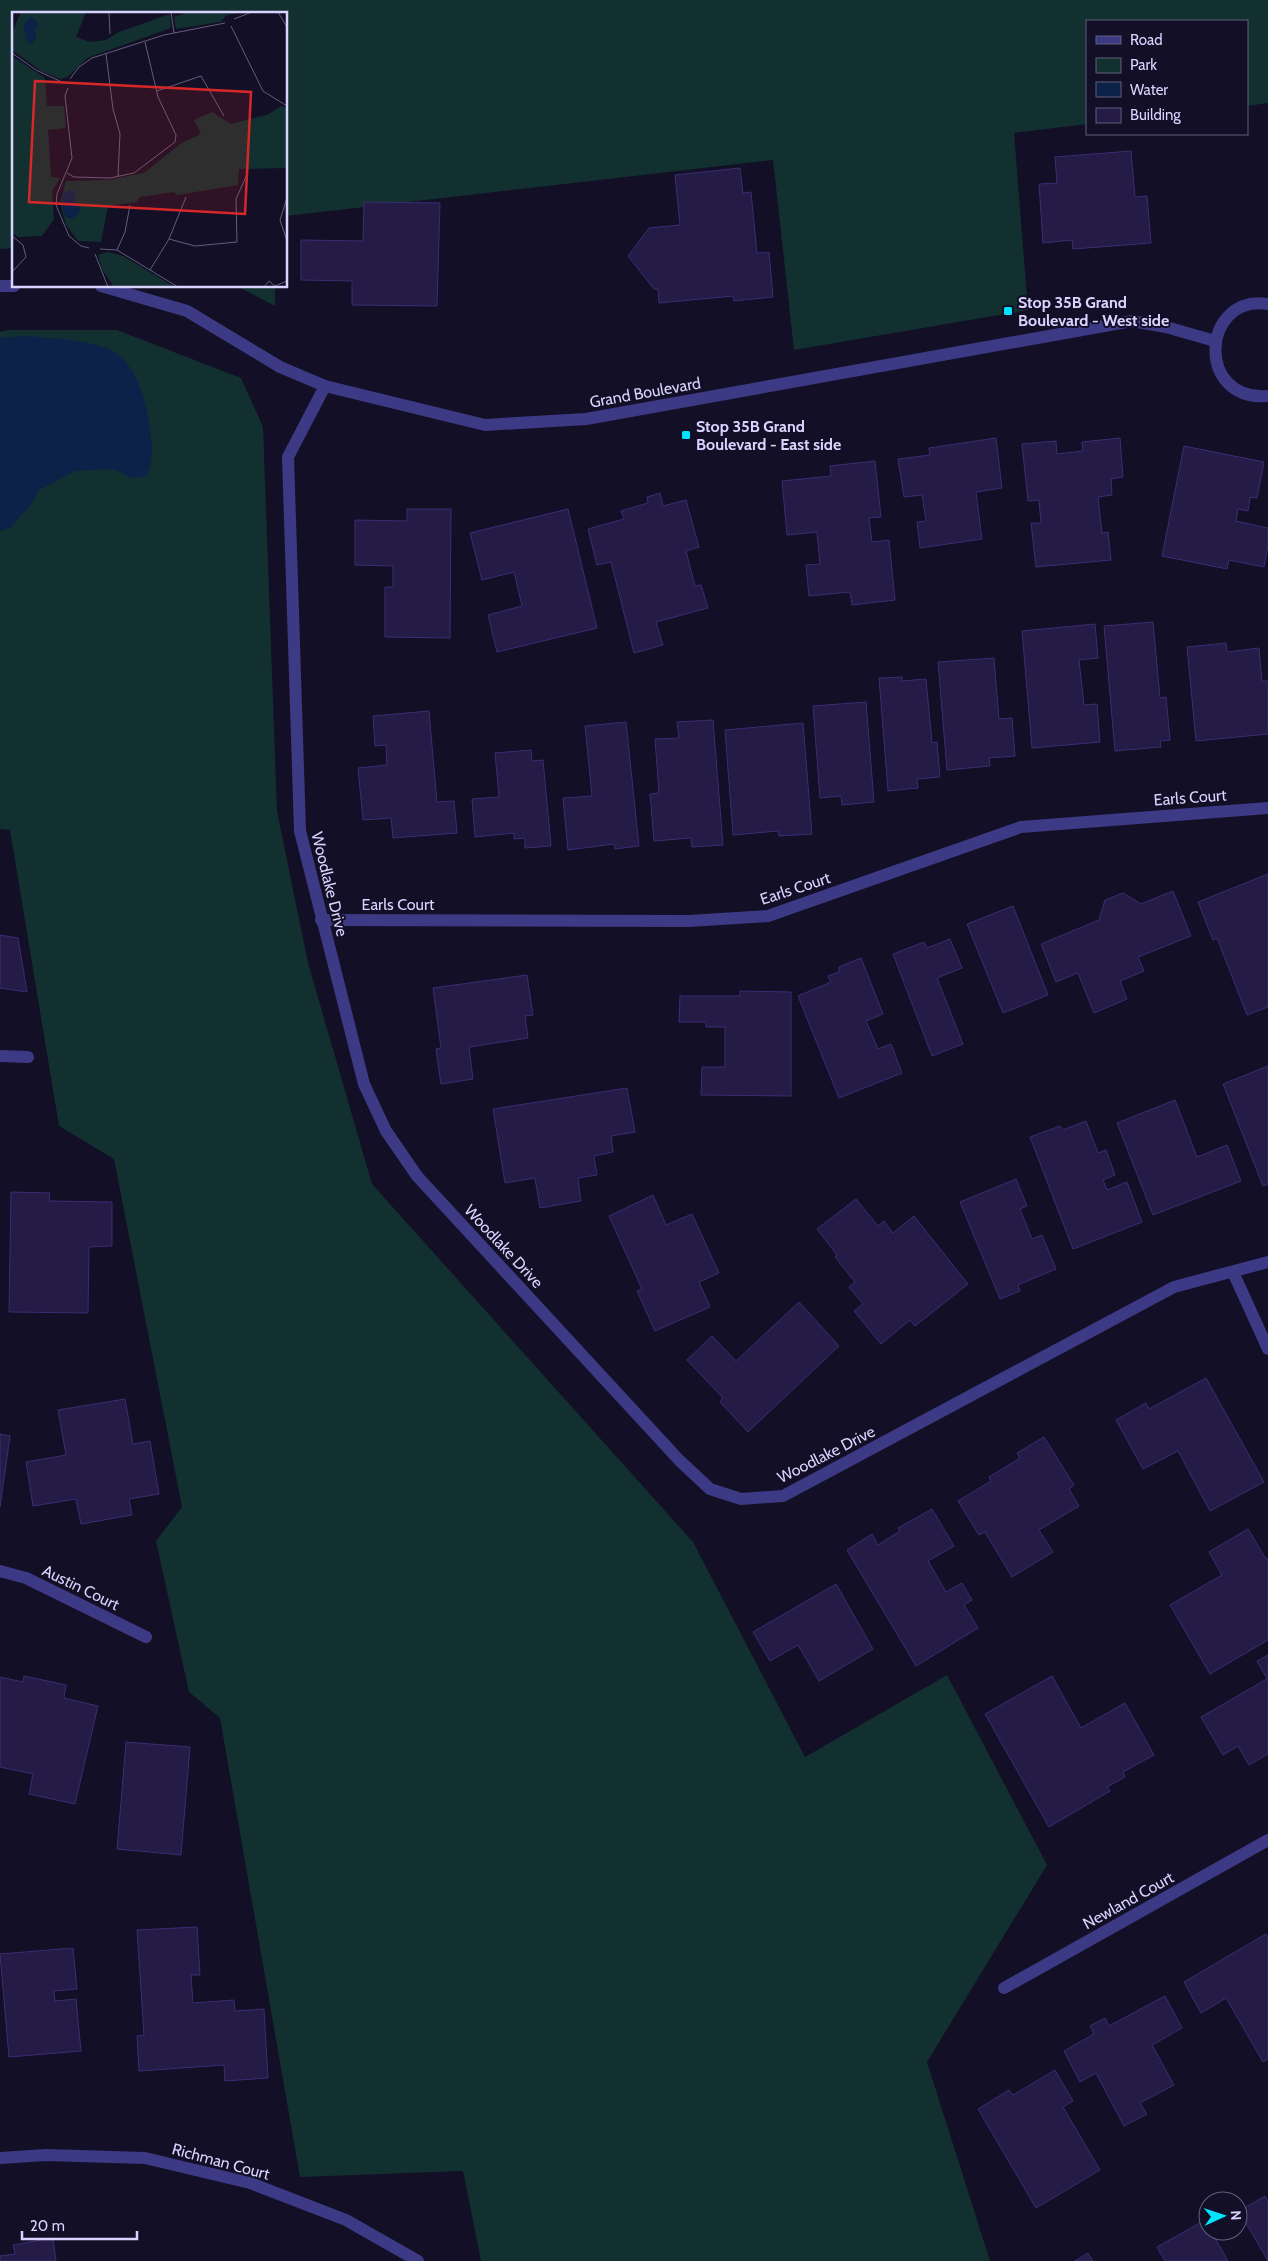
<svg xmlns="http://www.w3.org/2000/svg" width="1268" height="2261" font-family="Cabin,sans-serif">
<rect width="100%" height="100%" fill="#130f26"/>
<g fill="#12302f">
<polygon points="0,0 1268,0 1268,103 1247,106 1247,21 1087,21 1087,124 1014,133 1028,310 794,350 773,160 286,216 286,14 14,14 14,248 0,249"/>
<polygon points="237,286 275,286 275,306"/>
<polygon points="8,330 117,330 241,378 263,427 277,811 308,963 372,1184 693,1542 805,1757 947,1675 1047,1865 927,2062 990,2261 481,2261 463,2171 300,2177 220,1718 189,1692 156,1541 182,1507 114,1159 59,1126 10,830 0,829 0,332"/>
</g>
<path fill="#0c2248" d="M 28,336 C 55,339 85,339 111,350 C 142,363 155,431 151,461 C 151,466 148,471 147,476 L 131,478 L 114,469 L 75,471 L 39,490 L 31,505 L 11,527 L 0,531 L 0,338 Z"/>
<g fill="#241b47" stroke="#3b2d73">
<polygon points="1131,151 1135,197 1147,196 1151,243 1073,249 1072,240 1043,243 1039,184 1057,183 1055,157"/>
<polygon points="740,168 743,193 751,192 757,253 769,252 773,297 734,301 733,296 659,303 658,289 654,289 628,256 649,228 680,225 675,175"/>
<polygon points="364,202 440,203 437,306 352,305 352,281 301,280 301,240 363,241"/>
<polygon points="996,438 1002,488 976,492 982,539 920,548 917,522 926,521 922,495 904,497 898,459 930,455 929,448"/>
<polygon points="1120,438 1123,477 1111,479 1112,495 1098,497 1102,533 1108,532 1111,560 1036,567 1031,523 1041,523 1039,500 1028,501 1022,444 1056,441 1057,454 1083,451 1082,442"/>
<polygon points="1184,446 1264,462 1257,498 1250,497 1248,511 1238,509 1236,521 1268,528 1268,545 1264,567 1229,560 1227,569 1162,556"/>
<polygon points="875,461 881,517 869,518 872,542 889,540 895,600 852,605 850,592 809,596 806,565 820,564 817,532 787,535 782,481 831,476 830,466"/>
<polygon points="660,493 663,506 686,500 699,547 686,551 695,586 701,585 708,608 656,622 663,645 634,653 611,562 597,565 588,529 624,519 621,511 648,503 647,497"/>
<polygon points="407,509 451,509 450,638 385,637 385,587 393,587 393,566 355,565 355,520 407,521"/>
<polygon points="568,509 597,628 497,652 488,615 522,606 514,572 482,580 470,533"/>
<polygon points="1153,622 1160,698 1166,697 1170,740 1160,741 1161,747 1115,751 1104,626"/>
<polygon points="1095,624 1098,658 1079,660 1084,705 1097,704 1100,742 1032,748 1022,631"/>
<polygon points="1226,643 1227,652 1259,648 1262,681 1268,681 1268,734 1196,741 1187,647"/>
<polygon points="994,658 999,719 1012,718 1015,756 989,758 990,766 947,770 938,662"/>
<polygon points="902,677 902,681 926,679 932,743 937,742 940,777 917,779 918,788 888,791 879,678"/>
<polygon points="866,702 874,802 842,805 841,796 820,798 813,706"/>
<polygon points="429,711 437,802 454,801 457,833 393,838 391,818 363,820 358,768 387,765 386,745 375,746 373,716"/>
<polygon points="713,720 723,845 692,847 691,838 654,841 650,794 659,793 655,739 679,738 677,722"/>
<polygon points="626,722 639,846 615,849 614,844 568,850 563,798 592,796 585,726"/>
<polygon points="803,723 812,834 779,836 778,831 733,835 725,730"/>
<polygon points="531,750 532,761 543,760 551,846 525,848 525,838 514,839 514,833 475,837 472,799 499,797 495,753"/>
<polygon points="1268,874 1268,1007 1247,1015 1217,938 1213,940 1198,902"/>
<polygon points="1173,891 1191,936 1138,957 1144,971 1120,981 1127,999 1094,1013 1078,973 1056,982 1041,944 1099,920 1105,900 1123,893 1141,904"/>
<polygon points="1013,906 1048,995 1003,1013 967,924"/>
<polygon points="0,935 18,938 27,992 0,988"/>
<polygon points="950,939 962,968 937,978 963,1044 932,1056 893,954 924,942 927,948"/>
<polygon points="861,958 883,1014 866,1021 878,1049 891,1044 902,1073 839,1098 798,996 831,982 828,976 839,972 839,967"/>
<polygon points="527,975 533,1015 525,1016 528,1038 469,1047 473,1079 441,1084 436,1049 441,1048 433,988"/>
<polygon points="740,991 791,992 791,1096 701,1095 702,1067 725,1067 725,1027 706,1027 706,1022 679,1022 680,996 740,996"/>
<polygon points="1268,1066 1268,1184 1263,1186 1223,1084"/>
<polygon points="627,1088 635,1132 611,1136 613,1152 594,1156 597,1175 578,1178 581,1201 540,1208 535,1178 505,1183 493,1109"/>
<polygon points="1175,1100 1197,1157 1227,1145 1241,1181 1153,1215 1117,1123"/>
<polygon points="1086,1121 1098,1153 1106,1150 1115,1175 1103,1180 1107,1190 1127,1182 1142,1222 1073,1249 1030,1137 1060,1126 1063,1130"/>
<polygon points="1016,1179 1027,1206 1020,1209 1032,1239 1042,1235 1056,1269 1018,1285 1020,1291 1000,1299 960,1202"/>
<polygon points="11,1192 50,1193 49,1201 112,1202 112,1246 89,1247 88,1313 9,1312"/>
<polygon points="653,1195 666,1225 692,1214 719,1273 699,1282 710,1307 655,1331 637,1291 642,1289 609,1216"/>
<polygon points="856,1199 878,1226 884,1221 893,1233 914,1216 968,1284 915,1326 910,1320 881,1344 854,1311 863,1304 849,1287 855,1282 835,1257 837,1255 817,1229"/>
<polygon points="799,1302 839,1346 748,1432 720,1402 723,1398 687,1360 712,1336 736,1361"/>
<polygon points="1206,1378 1264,1482 1210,1511 1178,1451 1143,1469 1116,1420 1146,1403 1149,1409"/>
<polygon points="125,1399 133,1444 150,1441 159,1494 129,1499 132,1515 81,1524 76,1499 33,1506 26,1462 66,1455 58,1410"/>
<polygon points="0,1434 10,1436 0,1507"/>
<polygon points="1044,1437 1074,1485 1069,1489 1079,1506 1039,1530 1053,1552 1012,1577 985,1532 979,1535 958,1501 991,1481 989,1477 1020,1458 1017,1453"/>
<polygon points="932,1509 954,1546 928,1561 946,1592 962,1583 972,1600 964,1605 978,1628 916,1666 847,1550 872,1534 878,1545 900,1531 898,1528"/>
<polygon points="1248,1529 1266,1559 1268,1558 1268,1640 1210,1674 1170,1605 1222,1575 1209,1552"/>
<polygon points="836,1584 873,1649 819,1681 798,1645 770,1661 753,1632"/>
<polygon points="1268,1655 1268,1754 1249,1765 1238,1746 1223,1755 1201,1717 1267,1679 1257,1661"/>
<polygon points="24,1676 66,1685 64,1698 98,1706 75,1804 29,1794 33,1774 0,1767 0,1677 23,1682"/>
<polygon points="1052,1676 1081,1728 1125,1703 1154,1755 1123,1772 1125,1777 1107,1787 1110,1791 1049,1827 985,1714"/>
<polygon points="126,1742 190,1747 181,1855 117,1849"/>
<polygon points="197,1927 200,1975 191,1975 193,2003 234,2000 235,2011 264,2009 268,2078 225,2081 224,2065 139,2071 137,2036 144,2035 137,1930"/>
<polygon points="1266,1934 1268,1938 1268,2059 1263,2062 1226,1998 1201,2013 1184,1982"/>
<polygon points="73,1948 77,1989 54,1991 55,2001 76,1999 81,2051 9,2057 0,1954"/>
<polygon points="1165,1996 1182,2028 1152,2045 1174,2085 1140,2103 1147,2114 1124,2126 1096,2073 1080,2082 1064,2051 1094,2034 1090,2026 1105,2018 1109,2026"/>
<polygon points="1055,2070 1073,2101 1063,2107 1100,2170 1036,2208 978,2109 1009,2090 1013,2095"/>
<polygon points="1265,2196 1268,2202 1268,2261 1239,2211"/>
<polygon points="1205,2220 1208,2231 1211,2231 1228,2261 1165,2261 1157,2247"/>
<polygon points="53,2238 56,2261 0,2261 0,2256 15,2254 13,2245"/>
<polygon points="1088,2253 1093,2261 1075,2261"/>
</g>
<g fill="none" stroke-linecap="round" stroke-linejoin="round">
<g stroke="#3d3a85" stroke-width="12">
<polyline points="0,286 14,286"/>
<polyline points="101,286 187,311 280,367 325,386 485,425 586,419 1132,321 1166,327 1215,341"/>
<path d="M 1268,304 C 1201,294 1195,402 1268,396"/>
<polyline points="325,386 288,457 300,831 364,1084 386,1131 417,1176 679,1460 710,1489 741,1499 783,1496 1174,1287 1268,1262"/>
<polyline points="321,920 689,921 768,916 1021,827 1268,808"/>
<polyline points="0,1056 28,1057"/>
<polyline points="1233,1272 1268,1349"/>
<polyline points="0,1571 26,1578 146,1637"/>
<polyline points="1004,1988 1268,1840"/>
<polyline points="0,2158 46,2155 145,2158 250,2183 346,2220 418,2261"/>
</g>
</g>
<g fill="#00e5ff" stroke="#130f26" stroke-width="2">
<rect x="1003" y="306" width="10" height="10" rx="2.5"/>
<rect x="681" y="430" width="10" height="10" rx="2.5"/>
</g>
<g text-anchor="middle" stroke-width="4" stroke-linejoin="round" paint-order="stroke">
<g font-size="16" font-weight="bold" fill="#d9d4ff" stroke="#130f26" text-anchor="start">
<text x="1018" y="308">Stop 35B Grand<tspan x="1018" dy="18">Boulevard - West side</tspan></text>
<text x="696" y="432">Stop 35B Grand<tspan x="696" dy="18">Boulevard - East side</tspan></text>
</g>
<g font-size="16" fill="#d9d4ff" stroke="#130f26">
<text transform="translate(645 392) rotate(-10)" y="6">Grand Boulevard</text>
<text transform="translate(1190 797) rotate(-4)" y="6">Earls Court</text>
<text transform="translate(330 884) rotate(76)" y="6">Woodlake Drive</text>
<text transform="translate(795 888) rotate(-18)" y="6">Earls Court</text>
<text x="398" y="910">Earls Court</text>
<text transform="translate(504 1246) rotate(47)" y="6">Woodlake Drive</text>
<text transform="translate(826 1454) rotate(-27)" y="6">Woodlake Drive</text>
<text transform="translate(81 1587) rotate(26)" y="6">Austin Court</text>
<text transform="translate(1128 1900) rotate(-29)" y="6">Newland Court</text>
<text transform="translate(221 2161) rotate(15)" y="6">Richman Court</text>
</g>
</g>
<g transform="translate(12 12)">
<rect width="275" height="275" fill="#130f26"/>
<path d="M 9,0 L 74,0 L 64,25 L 78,30 L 94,28 L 107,20 L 158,2 L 159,16 L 75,46 L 56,65 L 48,67 L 29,59 L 0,38 L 0,21 ZM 176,0 L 234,0 L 215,3 L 208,10 L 164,17 L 162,5 ZM 0,44 L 33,66 L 35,94 L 52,94 L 54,116 L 36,118 L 39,165 L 48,166 L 40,179 L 42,207 L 30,224 L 7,225 L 0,222 ZM 269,94 L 275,96 L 275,156 L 227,157 L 226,173 L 165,183 L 162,180 L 128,185 L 125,190 L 96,194 L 89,230 L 66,229 L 54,213 L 48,191 L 54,169 L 96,168 L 132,161 L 168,132 L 189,122 L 182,108 L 200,100 L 219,112 L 257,102 ZM 96,240 L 111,244 L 163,275 L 102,275 L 90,257 L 86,243 Z" fill="#12302f"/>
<path d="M 19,4 L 27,12 L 23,16 L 24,25 L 20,32 L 15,30 L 11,13 ZM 57,178 L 63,179 L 62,186 L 69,199 L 61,207 L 54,205 L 49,193 L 51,181 Z" fill="#0c2248"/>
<path fill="none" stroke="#625e7d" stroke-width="1" d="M 97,0 L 98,22M 159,0 L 162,21M 266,0 L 275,15M 222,7 L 240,0M 219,14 L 251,79 L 275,94M 0,41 L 24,58 L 52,71M 94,42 L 101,97 L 108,122 L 106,164M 58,67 L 67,55 L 80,46 L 152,23 L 213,11M 56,76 L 53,84 L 60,146 L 45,182 L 44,193 L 57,224 L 69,234 L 77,236M 145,79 L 189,64 L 212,104M 55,161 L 62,165 L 98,166 L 122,161 L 163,130 L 164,123 L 146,85 L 133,30M 275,186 L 268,208 L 275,229M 0,224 L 11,233 L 14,245 L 0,260M 157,227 L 183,234 L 225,230 L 224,187 L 236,160M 88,237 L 105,238 L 166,275M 105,238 L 113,220 L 118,193M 83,242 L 96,275M 138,258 L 157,227 L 174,185M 252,275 L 257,269 L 263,274 L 275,269"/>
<path fill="#d62828" fill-opacity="0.15" stroke="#d62828" stroke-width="2.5" d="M 23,69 L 239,80 L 233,202 L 17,190 Z"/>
<rect width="275" height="275" fill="none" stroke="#d9d4ff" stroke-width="2.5"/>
</g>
<rect x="1086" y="20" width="162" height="115" fill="#130f26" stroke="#625e7d"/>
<rect x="1096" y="36" width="25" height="8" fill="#3d3a85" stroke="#625e7d"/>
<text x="1130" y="45" font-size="15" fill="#d9d4ff">Road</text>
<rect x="1096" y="58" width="25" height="15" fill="#12302f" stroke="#625e7d"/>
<text x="1130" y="70" font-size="15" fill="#d9d4ff">Park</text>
<rect x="1096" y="82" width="25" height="15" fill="#0c2248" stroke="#625e7d"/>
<text x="1130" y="95" font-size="15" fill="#d9d4ff">Water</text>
<rect x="1096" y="108" width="25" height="15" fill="#241b47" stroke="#625e7d"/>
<text x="1130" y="120" font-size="15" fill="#d9d4ff">Building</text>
<g transform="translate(1223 2216) rotate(87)"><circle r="24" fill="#130f26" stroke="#625e7d"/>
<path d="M0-4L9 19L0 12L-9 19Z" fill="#00e5ff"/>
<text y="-8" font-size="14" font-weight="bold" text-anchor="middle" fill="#d9d4ff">N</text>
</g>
<path d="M22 2231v8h115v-8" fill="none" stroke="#d9d4ff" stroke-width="2.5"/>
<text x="30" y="2231" font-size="15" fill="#d9d4ff" stroke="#130f26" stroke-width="4" paint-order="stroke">20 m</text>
</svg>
